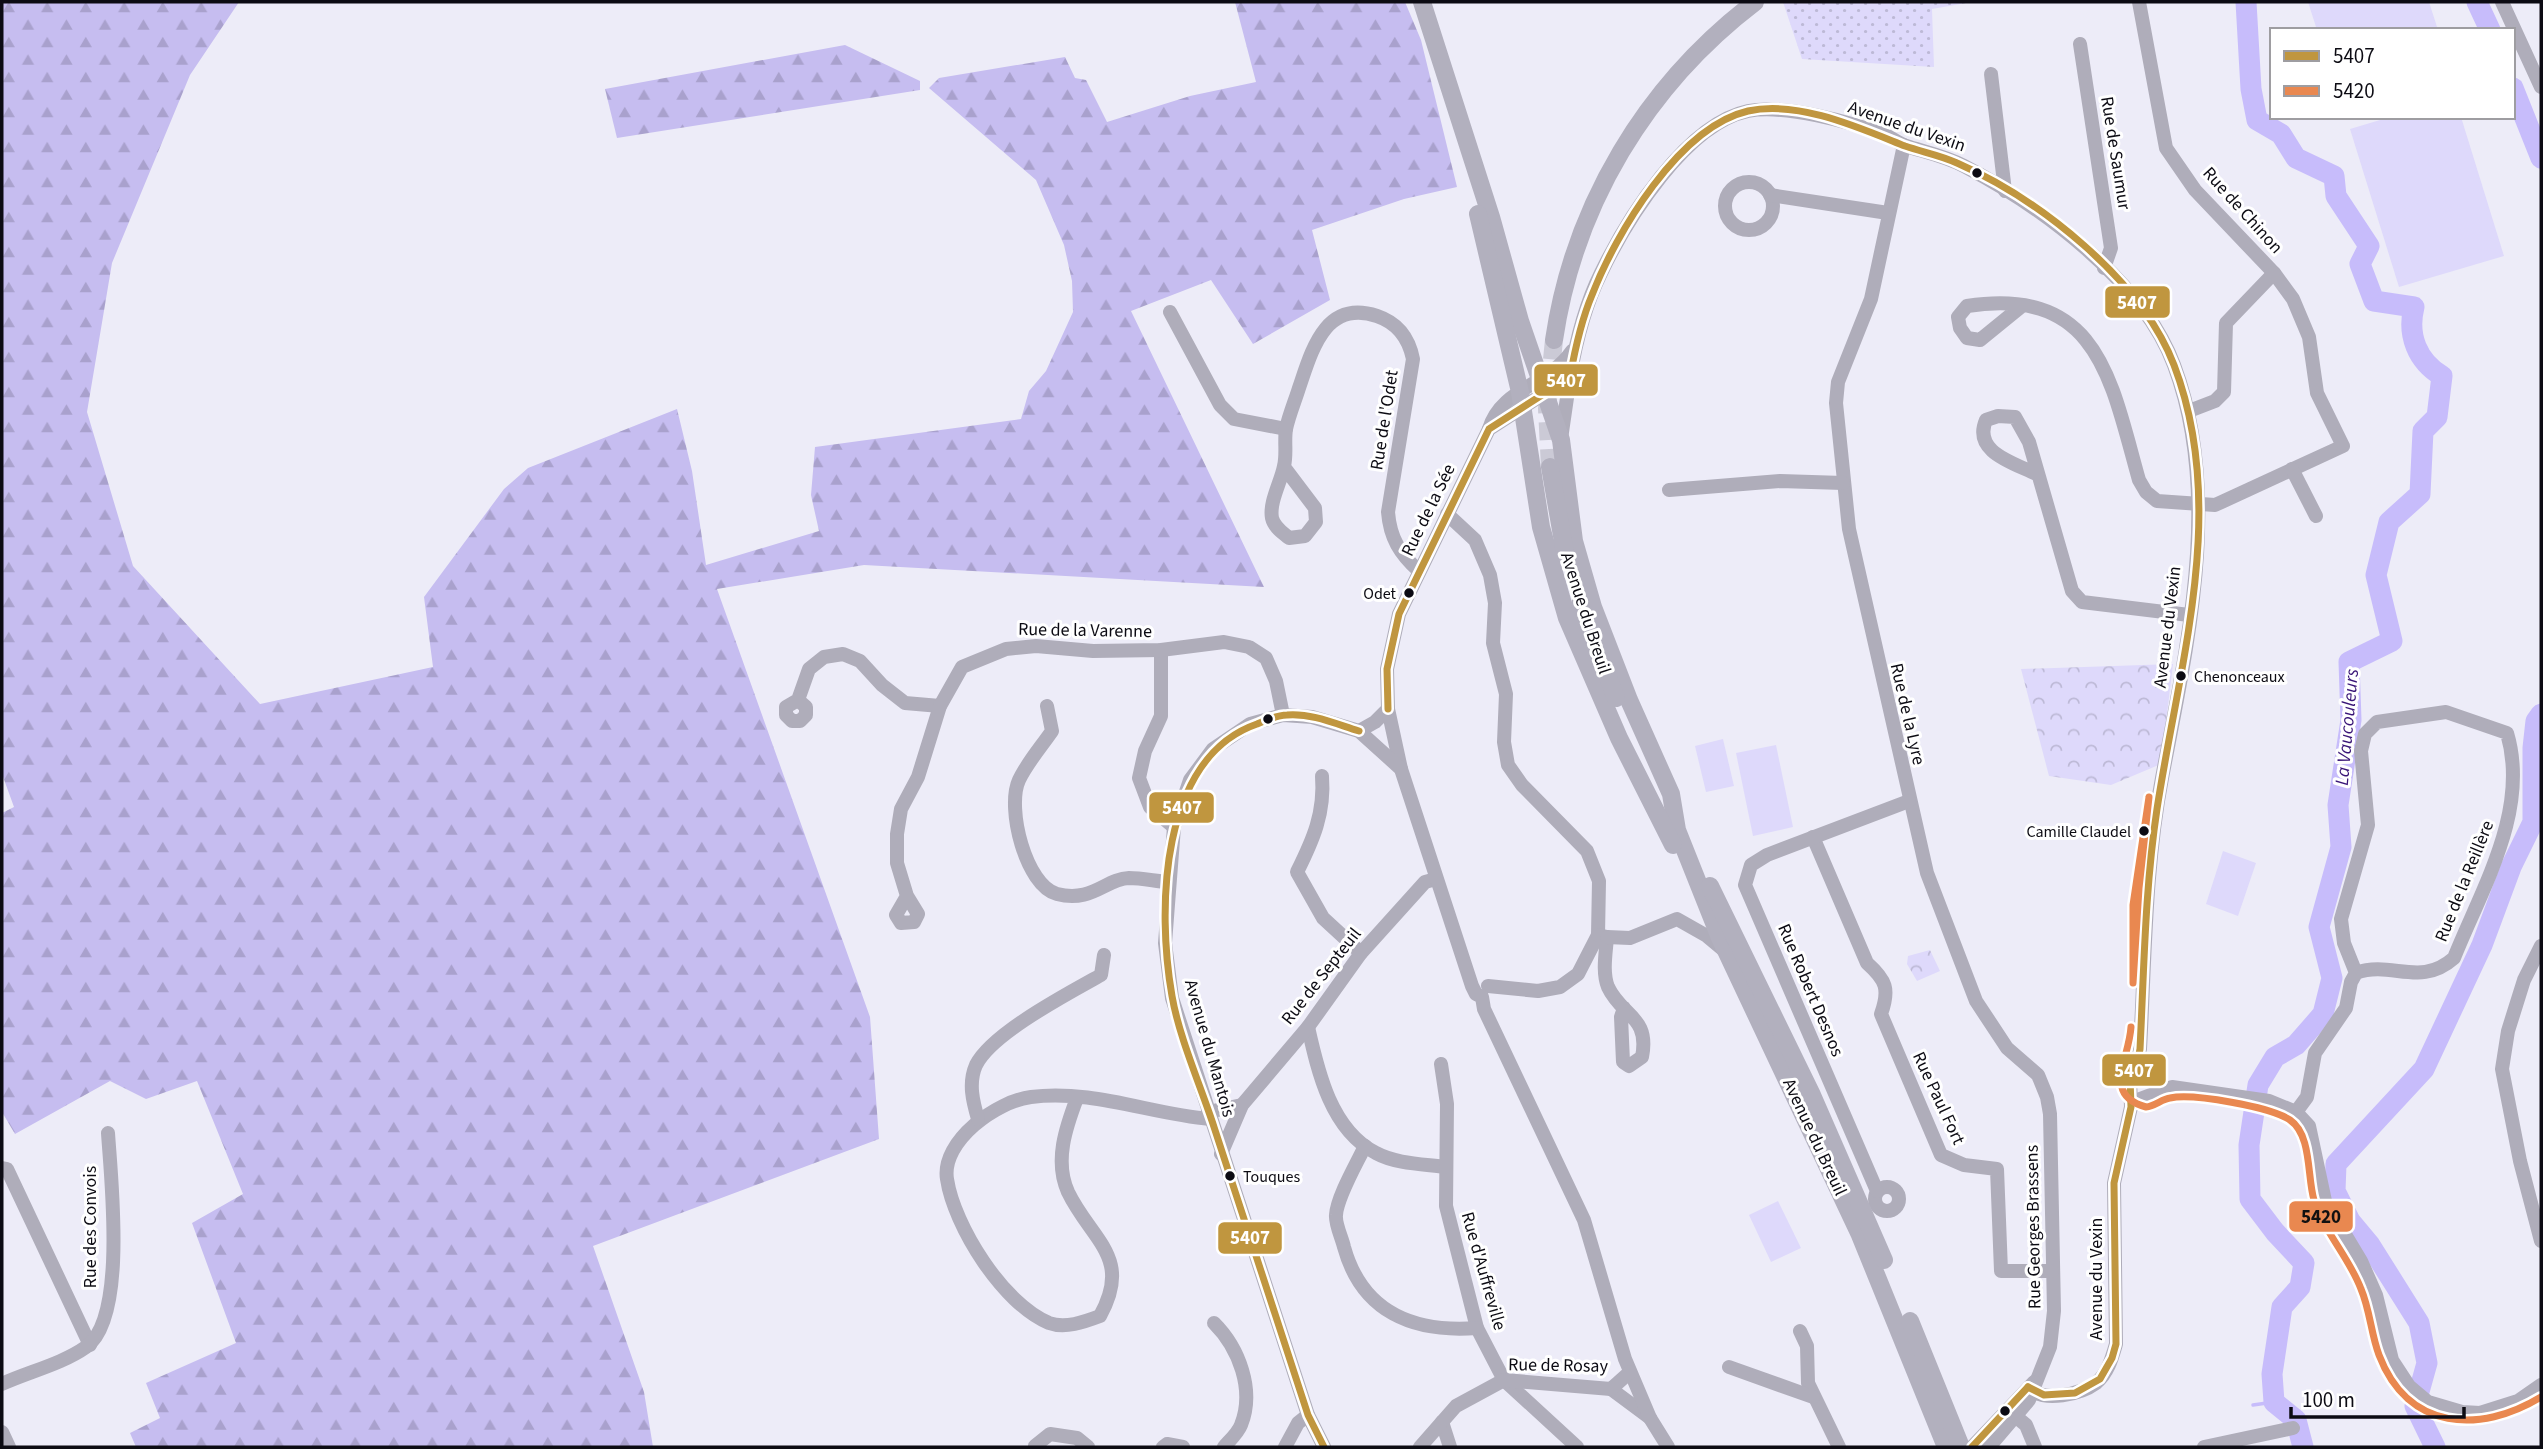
<svg xmlns="http://www.w3.org/2000/svg" width="2543" height="1449" font-family="'Source Sans 3',sans-serif">
<defs>
<pattern id="grass-dots" width="8" height="8" patternUnits="userSpaceOnUse" patternTransform="scale(1.75)"><rect width="8" height="8" fill="#ded9fb"/><path d="M2 2h.1M6 6h.1" fill="none" stroke="#bdb9d6" stroke-width="1.8" stroke-linecap="round"/></pattern>
<pattern id="forest-firs" width="22" height="20" patternUnits="userSpaceOnUse" patternTransform="scale(1.75)"><rect width="22" height="20" fill="#c6bdf0"/><path d="M5 1l3.5 6h-7zM16 11l3.5 6h-7z" fill="#a9a1cd"/></pattern>
<pattern id="park-crowns" width="20" height="18" patternUnits="userSpaceOnUse" patternTransform="scale(1.75)"><rect width="20" height="18" fill="#ded9fb"/><path d="M2 6a3 3 0 1 1 6 0M12 15a3 3 0 1 1 6 0" fill="none" stroke="#bdb9d6"/></pattern>
</defs>
<rect width="100%" height="100%" fill="#edecf8"/>
<polygon fill="url(#grass-dots)" points="1783,2 1972,2 1932,9 1934,67 1802,59"/>
<g fill="url(#forest-firs)">
<polygon points="2,2 239,2 190,75 112,263 87,412 133,566 260,704 433,667 424,597 504,489 528,468 677,409 692,471 706,565 819,531 811,495 815,447 1021,419 1029,391 1046,371 1073,312 1072,281 1064,245 1036,180 929,88 939,78 1065,57 1075,78 1086,80 1107,122 1190,96 1256,82 1235,2 1405,2 1421,40 1457,187 1404,199 1312,230 1330,300 1253,344 1211,280 1131,311 1264,587 864,565 717,589 870,1017 879,1139 593,1246 644,1392 653,1447 136,1447 130,1433 160,1418 146,1383 236,1343 192,1223 243,1194 197,1081 146,1099 110,1081 15,1134 2,1112 2,813 14,807 2,774"/>
<polygon points="845,45 920,81 920,90 617,138 605,89"/>
</g>
<g fill="url(#park-crowns)">
<polygon points="2173,664 2161,764 2111,785 2049,776 2021,669"/>
<polygon points="1930,950 1940,971 1917,981 1907,964 1908,956"/>
</g>
<g fill="#ded9fb">
<polygon points="2308,2 2429,2 2438,30 2317,30"/>
<polygon points="2390,117 2461,117 2504,256 2399,287 2350,129"/>
<polygon points="1723,739 1734,786 1706,792 1695,746"/>
<polygon points="1776,745 1793,827 1753,836 1736,753"/>
<polygon points="2223,851 2256,863 2238,916 2206,904"/>
<polygon points="1778,1201 1801,1248 1771,1262 1749,1215"/>
</g>
<g fill="none" stroke-linecap="round" stroke-linejoin="round">
<polyline stroke="#c7bcfb" stroke-width="3.5" points="2253,1405 2274,1402"/>
<g stroke="#c7bcfb" stroke-width="21">
<path d="M 2246,2 L 2251,89 L 2257,120 L 2281,134 L 2296,158 L 2334,176 L 2336,196 L 2369,246 L 2360,264 L 2374,301 L 2414,307 C 2407,335 2417,361 2442,376 L 2437,417 L 2423,431 L 2420,494 L 2389,522 L 2376,575 L 2392,641 L 2349,662 L 2351,720 L 2338,805 L 2341,847 L 2319,927 L 2332,978 L 2323,1014 L 2296,1045 L 2275,1057 L 2258,1085 L 2249,1145 L 2250,1199 L 2275,1232 L 2304,1263 L 2300,1287 L 2282,1307 L 2272,1374 L 2274,1402 L 2296,1420 L 2303,1447"/>
<polyline points="2477,2 2490,30"/>
<polyline points="2513,88 2541,158"/>
<polyline points="2435,1447 2415,1406 2427,1363 2419,1323 2370,1245 2350,1221 2335,1191 2336,1164 2424,1069 2482,945 2511,867 2533,822 2533,748 2536,721 2541,714"/>
</g>
<polyline stroke="#cbcad6" stroke-width="18" stroke-dasharray="18 9" stroke-linecap="butt" points="1550,467 1547,409 1554,340"/>
<g stroke="#afadba" stroke-width="14">
<polyline points="2502,2 2541,87"/>
<polyline points="2080,44 2111,248 2104,268"/>
<polyline points="1991,74 2005,191"/>
<polyline points="1904,145 1871,299 1838,382 1836,403 1849,529 1927,873 1976,1001 2007,1048 2038,1075 2047,1097 2050,1114 2054,1311 2050,1347 2029,1400 1989,1447"/>
<circle cx="1749" cy="206" r="24"/>
<polyline points="1770,195 1888,213"/>
<path d="M 2023,305 L 1980,340 L 1967,338 L 1960,328 L 1958,317 L 1967,306 C 2099,286 2111,381 2139,480 L 2146,492 L 2157,501 L 2215,505 L 2343,446 L 2317,393 L 2309,337 L 2293,299 L 2274,273 L 2195,190 L 2166,148 L 2139,2"/>
<polyline points="1170,312 1220,405 1234,419 1286,429"/>
<polyline points="2189,411 2215,401 2224,392 2226,323 2274,273"/>
<path d="M 1489,429 C 1501,388 1548,386 1572,351"/>
<polyline points="1561,439 1570,377"/>
<path d="M 1284,467 L 1315,508 L 1316,522 L 1305,536 L 1289,538 C 1282,532 1274,527 1272,518 C 1269,502 1281,482 1284,466 C 1287,454 1284,441 1286,429 C 1289,415 1295,401 1299,388 C 1312,350 1325,299 1377,316 C 1398,323 1409,339 1413,359 L 1388,512 C 1390,538 1400,554 1419,571"/>
<polyline points="2292,469 2316,516"/>
<path d="M 2038,475 C 2015,463 1972,453 1986,420 L 1998,416 L 2015,417 L 2029,442 L 2072,591 L 2082,602 L 2189,615"/>
<polyline points="1669,490 1780,481 1843,483"/>
<polyline points="1447,514 1475,540 1490,575 1495,603 1493,643 1506,694 1504,742 1508,765 1522,785 1587,851 1599,881 1598,935 1578,974 1560,987 1538,991 1488,986"/>
<polyline points="1161,650 1161,716 1145,751 1139,778 1150,807 1174,827"/>
<polyline points="798,700 806,707 806,715 800,721 792,721 786,715 786,707 798,700 809,669 824,657 843,654 860,661 882,685 905,703 940,706"/>
<path d="M 1047,706 L 1052,731 C 1041,747 1027,763 1019,780 C 1006,808 1026,886 1057,894 C 1092,903 1105,879 1129,878 C 1141,878 1155,881 1167,882"/>
<polyline points="1359,731 1375,722 1388,709"/>
<path d="M 1401,769 L 1388,709 L 1387,669 L 1399,614 L 1489,429 L 1570,377 C 1576,341 1585,305 1601,273 C 1627,219 1686,124 1748,111 C 1784,104 1851,122 1885,135 C 1892,138 1898,143 1906,146 C 1925,152 1945,156 1964,166 C 2041,206 2143,281 2174,365 C 2223,496 2187,646 2162,778 C 2145,867 2145,959 2140,1049 L 2135,1070"/>
<path d="M 1322,776 C 1325,813 1313,840 1297,872 L 1323,918 L 1361,953"/>
<path d="M 1813,837 L 1867,963 C 1886,980 1890,989 1881,1014 L 1941,1155 L 1964,1165 L 1997,1169 L 2001,1271 L 2052,1271"/>
<polyline points="907,896 918,914 914,922 901,923 896,915 907,896 897,863 897,834 901,809 918,777 940,706 962,667 1006,649 1036,646 1093,651 1161,650 1224,642 1249,647 1266,658 1276,681 1283,715"/>
<path d="M 1598,935 L 1607,937 C 1606,952 1602,972 1608,987 C 1622,1017 1650,1016 1642,1057 L 1629,1066 L 1623,1062 L 1621,1017 L 1624,1008"/>
<polyline points="1607,937 1630,938 1677,919 1707,936 1725,951"/>
<polyline points="2541,946 2524,980 2508,1031 2502,1069 2520,1161 2541,1241"/>
<path d="M 1308,1027 C 1318,1072 1331,1130 1376,1153 C 1396,1164 1424,1164 1446,1167"/>
<polyline points="1441,1064 1447,1104 1446,1206 1477,1328 1504,1380 1577,1447"/>
<path d="M 1077,1098 C 1066,1127 1054,1161 1068,1192 C 1091,1240 1133,1257 1100,1316 C 1084,1322 1065,1329 1049,1323 C 1003,1304 954,1226 947,1179 C 941,1141 997,1101 1031,1097 C 1091,1089 1151,1114 1210,1119"/>
<polyline points="2131,1107 2140,1099 2172,1087 2269,1101 2296,1112 2309,1126 2325,1201 2361,1261 2376,1295 2392,1360 2409,1386 2428,1402 2462,1412 2480,1413 2518,1401 2541,1385"/>
<polyline points="1208,1112 1242,1105"/>
<path d="M 2296,1112 L 2307,1097 L 2315,1053 L 2346,1008 L 2351,982 L 2356,973 C 2392,960 2420,988 2454,958 C 2482,888 2530,810 2507,733 L 2446,712 L 2377,722 L 2365,734 L 2361,751 L 2368,825 L 2341,919 L 2344,943 L 2356,973"/>
<path d="M 978,1119 C 973,1102 968,1083 976,1065 C 992,1033 1069,993 1101,975 L 1104,955"/>
<path d="M 1365,1146 C 1357,1163 1337,1197 1336,1215 C 1335,1224 1342,1238 1344,1247 C 1362,1312 1413,1333 1477,1328"/>
<polyline points="1221,1154 1242,1105 1308,1027 1361,953 1425,882 1436,879"/>
<polyline points="2,1168 7,1169 90,1345"/>
<circle cx="1887" cy="1199" r="12"/>
<polyline points="1877,1191 1745,885 1751,865 1767,855 1909,801"/>
<path d="M 1214,1323 C 1239,1348 1255,1390 1241,1425 C 1238,1433 1229,1441 1224,1447"/>
<polyline points="1800,1331 1807,1346 1808,1383 1839,1447"/>
<polyline points="1729,1367 1813,1397"/>
<path d="M 2,1384 C 28,1372 62,1364 86,1347 C 127,1319 111,1180 108,1133"/>
<path d="M 2029,1388 C 2044,1403 2081,1394 2096,1383 C 2108,1373 2112,1358 2116,1344 L 2114,1183 L 2131,1107 L 2130,1077 L 2138,1067 L 2151,1067"/>
<polyline points="1611,1389 1650,1418"/>
<polyline points="2008,1410 2026,1425 2035,1447"/>
<polyline points="1442,1422 1450,1447"/>
<polyline points="2,1432 9,1447"/>
<polyline points="1035,1446 1050,1434 1077,1438 1088,1447"/>
<polyline points="1163,1447 1167,1444 1183,1447"/>
<polyline points="1285,1447 1298,1423 1308,1415"/>
<polyline points="1324,1447 1308,1415 1172,998 1165,943 1174,827 1190,780 1213,749 1250,724 1283,715 1312,717 1359,731 1401,769 1472,986 1476,994 1482,997 1484,1009 1584,1220 1625,1359 1650,1418 1668,1447"/>
<polyline points="1420,1447 1456,1406 1504,1380 1611,1389 1630,1372"/>
<polyline points="1972,1447 2034,1382"/>
<polyline points="2204,1447 2293,1428"/>
</g>
<g stroke="#b2b0be" stroke-width="18">
<polyline points="1422,2 1491,217 1520,321 1561,440 1574,541 1593,607 1629,700 1671,794 1677,830 1720,938 1860,1235 1946,1447"/>
<polyline points="1478,214 1520,392 1541,527 1567,618 1619,738 1673,845"/>
<path d="M 1554,340 C 1574,205 1646,85 1755,2"/>
<polyline points="1550,467 1565,553"/>
<polyline points="1580,604 1616,698"/>
<polyline points="1710,886 1812,1095 1884,1260"/>
<polyline points="1910,1321 1961,1447"/>
</g>
<g stroke="#fff" stroke-width="12">
<g id="bus-1">
<path d="M 1388,709 L 1387,669 L 1399,614 L 1489,429 L 1570,377 C 1575,349 1581,321 1592,295 C 1616,233 1679,127 1748,111 C 1799,100 1860,128 1905,146 C 1922,152 1940,155 1957,163 C 2039,199 2141,279 2174,365 C 2229,509 2179,664 2157,809 C 2145,888 2144,969 2140,1049 L 2137,1065 L 2130,1077 L 2131,1107 L 2114,1183 L 2116,1344 L 2112,1358 L 2100,1379 L 2075,1393 L 2044,1395 L 2028,1387"/>
<path d="M 1324,1447 L 1308,1415 C 1277,1319 1245,1223 1214,1127 C 1201,1087 1179,1037 1172,996 C 1157,911 1159,758 1257,724 C 1266,720 1277,715 1287,715 C 1312,713 1336,724 1359,731"/>
<polyline points="1972,1447 2028,1387"/>
</g>
</g>
<g stroke="#fff" stroke-width="12">
<g id="bus-2">
<polygon points="2149,797 2139,888 2133,983 2133,905"/>
<path d="M 2131,1027 C 2129,1060 2102,1095 2146,1107 C 2155,1106 2162,1099 2170,1098 C 2193,1093 2271,1107 2290,1120 C 2312,1135 2307,1177 2314,1200 C 2324,1232 2349,1257 2361,1289 C 2370,1310 2371,1334 2379,1355 C 2408,1431 2480,1434 2541,1397"/>
</g>
</g>
<use href="#bus-1" stroke="#c0963f" stroke-width="7"/>
<use href="#bus-2" stroke="#e98850" stroke-width="7"/>
</g>
<g fill="#0c0b13" stroke="#fff" stroke-width="2.5">
<circle cx="1977" cy="173" r="6"/>
<circle cx="1409" cy="593" r="6"/>
<circle cx="2181" cy="676" r="6"/>
<circle cx="1268" cy="719" r="6"/>
<circle cx="2144" cy="831" r="6"/>
<circle cx="1230" cy="1176" r="6"/>
<circle cx="2005" cy="1411" r="6"/>
</g>
<g text-anchor="middle" stroke-width="6" stroke-linejoin="round" paint-order="stroke">
<g font-size="16" fill="#0c0b13" stroke="#fff" text-anchor="end">
<text x="1396" y="599">Odet</text>
<text x="2194" y="682" text-anchor="start">Chenonceaux</text>
<text x="2131" y="837">Camille Claudel</text>
<text x="1243" y="1182" text-anchor="start">Touques</text>
</g>
<g font-size="18" fill="#0c0b13" stroke="#fff">
<text transform="translate(1907 126) rotate(19)" y="6">Avenue du Vexin</text>
<text transform="translate(2116 153) rotate(81)" y="6">Rue de Saumur</text>
<text transform="translate(2243 210) rotate(48)" y="6">Rue de Chinon</text>
<text transform="translate(1384 420) rotate(-81)" y="6">Rue de l'Odet</text>
<text transform="translate(1428 510) rotate(-64)" y="6">Rue de la Sée</text>
<text transform="translate(1586 613) rotate(72)" y="6">Avenue du Breuil</text>
<text transform="translate(2167 627) rotate(-83)" y="6">Avenue du Vexin</text>
<text transform="translate(1085 630) rotate(1)" y="6">Rue de la Varenne</text>
<text transform="translate(1908 714) rotate(77)" y="6">Rue de la Lyre</text>
<text transform="translate(2464 881) rotate(-68)" y="6">Rue de la Reillère</text>
<text transform="translate(1321 976) rotate(-52)" y="6">Rue de Septeuil</text>
<text transform="translate(1811 990) rotate(67)" y="6">Rue Robert Desnos</text>
<text transform="translate(1210 1048) rotate(74)" y="6">Avenue du Mantois</text>
<text transform="translate(1939 1098) rotate(65)" y="6">Rue Paul Fort</text>
<text transform="translate(1815 1137) rotate(65)" y="6">Avenue du Breuil</text>
<text transform="translate(90 1227) rotate(-90)" y="6">Rue des Convois</text>
<text transform="translate(2033 1227) rotate(-91)" y="6">Rue Georges Brassens</text>
<text transform="translate(1484 1271) rotate(74)" y="6">Rue d'Auffreville</text>
<text transform="translate(2096 1279) rotate(-90)" y="6">Avenue du Vexin</text>
<text transform="translate(1558 1365) rotate(1)" y="6">Rue de Rosay</text>
</g>
<g font-size="19" font-style="italic" fill="#391577" stroke="#fff">
<text transform="translate(2346 727) rotate(-85)" y="7">La Vaucouleurs</text>
</g>
</g>
<g stroke="#fff" stroke-width="2.5">
<rect x="2104" y="285" width="67" height="34" rx="7" fill="#c0963f"/>
<rect x="1533" y="363" width="66" height="34" rx="7" fill="#c0963f"/>
<rect x="1148" y="791" width="67" height="33" rx="7" fill="#c0963f"/>
<rect x="2101" y="1053" width="66" height="34" rx="7" fill="#c0963f"/>
<rect x="2288" y="1200" width="66" height="33" rx="7" fill="#e98850"/>
<rect x="1217" y="1221" width="66" height="34" rx="7" fill="#c0963f"/>
</g>
<g font-size="19" text-anchor="middle" font-weight="bold" fill="#fff">
<text x="2137" y="309">5407</text>
<text x="1566" y="387">5407</text>
<text x="1182" y="814">5407</text>
<text x="2134" y="1077">5407</text>
<text x="1250" y="1244">5407</text>
</g>
<g font-size="19" text-anchor="middle" font-weight="bold" fill="#111">
<text x="2321" y="1223">5420</text>
</g>
<rect width="2543" height="1449" fill="none" stroke="#0c0b13" stroke-width="7"/>
<rect x="2270" y="28" width="245" height="91" fill="#ffffff" stroke="#9e9da1" stroke-width="2"/>
<rect x="2284" y="51" width="35" height="10" fill="#c0963f" stroke="#9e9da1" stroke-width="2"/>
<text x="2333" y="63" font-size="21" fill="#0c0b13">5407</text>
<rect x="2284" y="86" width="35" height="10" fill="#e98850" stroke="#9e9da1" stroke-width="2"/>
<text x="2333" y="98" font-size="21" fill="#0c0b13">5420</text>
<path d="M2291 1407v10h173v-10" fill="none" stroke="#0c0b13" stroke-width="3.5"/>
<text x="2302" y="1407" font-size="21" fill="#0c0b13" stroke="#ffffff" stroke-width="5" paint-order="stroke">100 m</text>
</svg>
